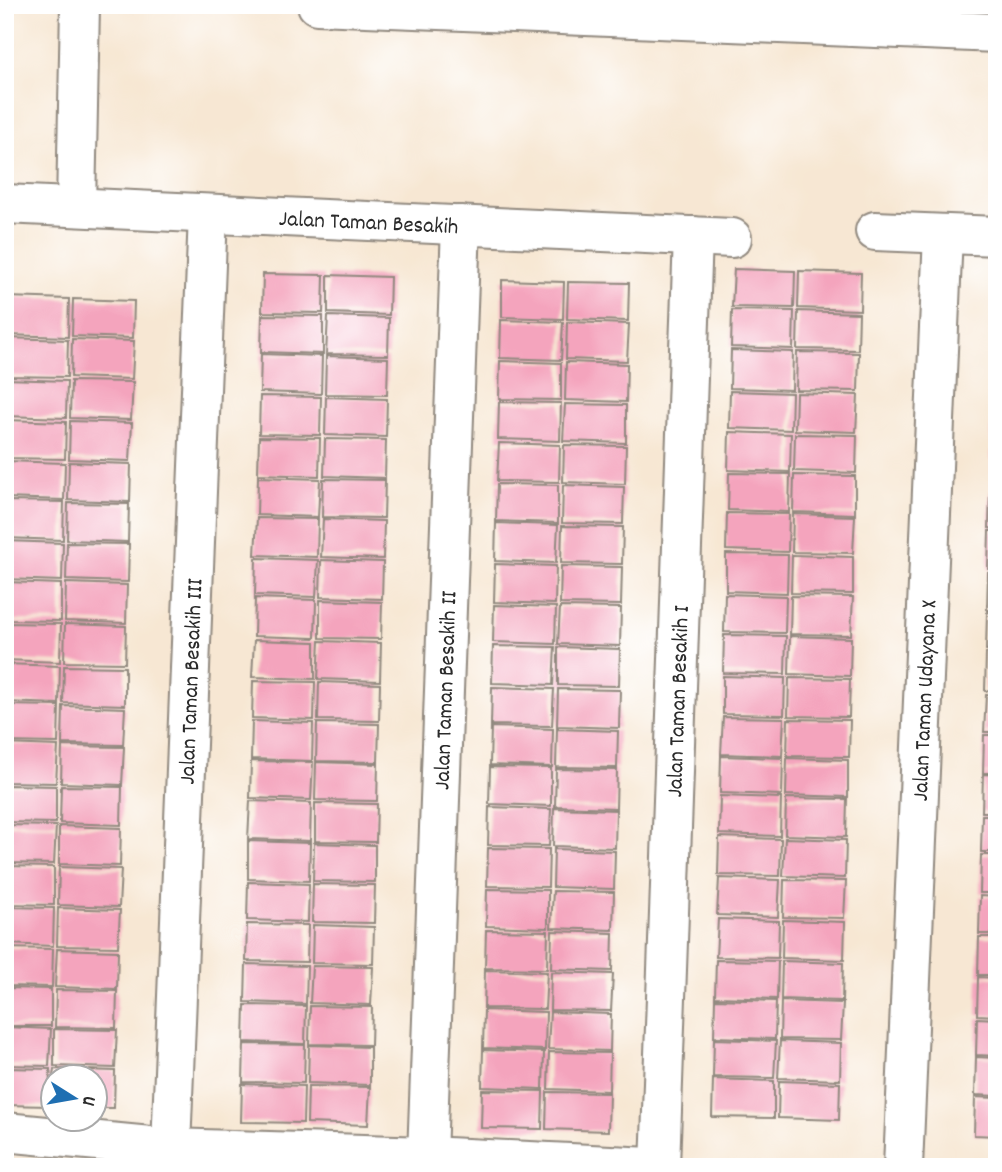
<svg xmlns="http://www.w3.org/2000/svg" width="1002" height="1172" font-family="Dekko,sans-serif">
<rect width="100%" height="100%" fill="#fff"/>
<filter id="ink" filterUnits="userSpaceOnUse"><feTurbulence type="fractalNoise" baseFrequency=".0143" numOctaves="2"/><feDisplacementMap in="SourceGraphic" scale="14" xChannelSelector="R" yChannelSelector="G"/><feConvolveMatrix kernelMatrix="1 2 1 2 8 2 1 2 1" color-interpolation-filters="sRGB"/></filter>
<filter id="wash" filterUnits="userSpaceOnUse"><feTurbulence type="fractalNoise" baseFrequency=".00686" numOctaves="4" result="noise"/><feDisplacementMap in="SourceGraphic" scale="28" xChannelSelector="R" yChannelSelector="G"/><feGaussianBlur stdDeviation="1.57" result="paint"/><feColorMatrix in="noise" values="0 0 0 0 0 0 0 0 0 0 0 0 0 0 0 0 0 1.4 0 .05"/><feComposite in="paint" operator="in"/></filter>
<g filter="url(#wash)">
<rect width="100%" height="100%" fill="#f7e7d3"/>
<g id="blocks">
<g fill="#f4a4bd">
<polygon points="734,269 795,271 794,308 732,307"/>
<polygon points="799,271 861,273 860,310 798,308"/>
<polygon points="263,274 324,275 323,313 262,312"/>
<polygon points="328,275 390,277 389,315 328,313"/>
<polygon points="502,280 564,282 563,319 502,317"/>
<polygon points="568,282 629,283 628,321 567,319"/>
<polygon points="7,297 69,299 68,337 7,335"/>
<polygon points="73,299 134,301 133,338 72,336"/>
<polygon points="732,310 794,311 793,349 731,347"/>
<polygon points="798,311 859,313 858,350 797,349"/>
<polygon points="262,315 323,316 323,354 261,352"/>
<polygon points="328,316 389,318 388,355 326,354"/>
<polygon points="501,320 563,322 561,360 500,358"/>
<polygon points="567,322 629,324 627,361 566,359"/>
<polygon points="995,328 997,328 997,366 993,366"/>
<polygon points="6,338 68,340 67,377 5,376"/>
<polygon points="72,339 134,341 132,379 71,377"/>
<polygon points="731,350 793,352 792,390 730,388"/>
<polygon points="797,352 859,353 858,391 796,390"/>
<polygon points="261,354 322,356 321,394 260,392"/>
<polygon points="326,356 388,358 387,395 325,394"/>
<polygon points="500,361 561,363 561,400 499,399"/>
<polygon points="566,362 627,364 626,402 565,400"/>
<polygon points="993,369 997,369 997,406 992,406"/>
<polygon points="5,379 67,381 66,418 5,416"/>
<polygon points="71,381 133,382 131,420 70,418"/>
<polygon points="730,391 792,393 791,430 729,428"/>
<polygon points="796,393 858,395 856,432 795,430"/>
<polygon points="260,396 321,397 320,435 259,434"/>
<polygon points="326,397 387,399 386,437 325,435"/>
<polygon points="499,402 561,403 560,441 498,439"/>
<polygon points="565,404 626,405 626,443 563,441"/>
<polygon points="992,409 997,409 997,447 991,447"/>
<polygon points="5,420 66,422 65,459 5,458"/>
<polygon points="70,421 132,423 130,461 69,459"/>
<polygon points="729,432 791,434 790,472 728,470"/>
<polygon points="795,434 857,435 856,473 794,471"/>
<polygon points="259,437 320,438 319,476 258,474"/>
<polygon points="325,439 386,440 385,478 324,476"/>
<polygon points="499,443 560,445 559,482 497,481"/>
<polygon points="564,445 626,446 625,484 563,482"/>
<rect x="991" y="451" width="6" height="37"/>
<polygon points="5,461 65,463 64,500 5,498"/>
<polygon points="69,462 131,464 130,502 68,500"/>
<polygon points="729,473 790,474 789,512 728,510"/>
<polygon points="794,475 855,476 855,514 793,512"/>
<polygon points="258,477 320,479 318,517 257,515"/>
<polygon points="323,479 385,480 384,518 322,517"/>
<polygon points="497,484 558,485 558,523 496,521"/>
<polygon points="563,485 624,487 623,524 562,523"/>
<polygon points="990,491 997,491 997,529 989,528"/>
<polygon points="5,501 64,502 63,540 5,538"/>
<polygon points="68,503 129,504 128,542 67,540"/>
<polygon points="727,513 789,514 788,552 726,550"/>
<polygon points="793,514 855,516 853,553 792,552"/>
<polygon points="257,518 318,519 317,557 255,555"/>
<polygon points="323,519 384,521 383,559 321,557"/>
<polygon points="496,523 558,525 556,563 495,561"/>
<polygon points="562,526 623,527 622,564 561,563"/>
<polygon points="989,531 997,531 997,569 988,569"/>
<polygon points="5,541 63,543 62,581 5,579"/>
<polygon points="67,543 129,544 128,582 66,580"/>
<polygon points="726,554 788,555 787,593 726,591"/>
<polygon points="792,555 853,557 853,594 791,593"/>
<polygon points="256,558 318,560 316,597 255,595"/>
<polygon points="321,560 383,562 382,599 320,597"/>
<polygon points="495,564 556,566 555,604 494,602"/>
<polygon points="561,566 622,567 621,605 560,604"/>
<polygon points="988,572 997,572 997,610 987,610"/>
<polygon points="5,582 61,584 61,621 5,620"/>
<polygon points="66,583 127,585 126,623 65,621"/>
<polygon points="725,594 786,596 785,633 724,632"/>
<polygon points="791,596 853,597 851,635 790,634"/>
<polygon points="255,598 316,600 315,638 254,636"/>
<polygon points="320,600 382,602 381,639 320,638"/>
<polygon points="494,605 556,607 555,644 493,642"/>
<polygon points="560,607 621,608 620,646 558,644"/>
<polygon points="987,612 997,613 997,650 986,650"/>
<polygon points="5,623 61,624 60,662 5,660"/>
<polygon points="65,624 126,626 125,663 64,662"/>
<polygon points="724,635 786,636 785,674 723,673"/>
<polygon points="790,636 851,638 850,676 789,674"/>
<polygon points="254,640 315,642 315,679 252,677"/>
<polygon points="320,641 381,643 380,681 318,679"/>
<polygon points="493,646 555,647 553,685 492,683"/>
<polygon points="558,647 620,649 619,686 558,685"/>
<polygon points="986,653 997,653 997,691 985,691"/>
<polygon points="5,664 60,666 59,704 5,702"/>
<polygon points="64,666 125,667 125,705 63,703"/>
<polygon points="723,676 785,678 784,715 723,714"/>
<polygon points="789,678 850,679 849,717 788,716"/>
<polygon points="253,681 315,682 314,720 252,718"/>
<polygon points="319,682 380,684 379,721 318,720"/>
<polygon points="492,687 554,689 552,726 491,725"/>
<polygon points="558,689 620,690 619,728 557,726"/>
<polygon points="986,695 997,695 997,732 984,732"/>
<polygon points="5,705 59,706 58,743 5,742"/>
<polygon points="63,706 125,708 123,745 62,744"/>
<polygon points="723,717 784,718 782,756 721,754"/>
<polygon points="788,719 850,720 849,757 787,756"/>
<polygon points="252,721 313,723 312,761 251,759"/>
<polygon points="317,723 379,724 378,762 316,761"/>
<polygon points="491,727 553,729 552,767 490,765"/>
<polygon points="557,729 618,731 617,768 556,767"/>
<polygon points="984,735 997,735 997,773 983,773"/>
<polygon points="5,744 58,746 56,783 5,782"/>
<polygon points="62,746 124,747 122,785 61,783"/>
<polygon points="721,756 783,758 782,795 720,793"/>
<polygon points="787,758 848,760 848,797 786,795"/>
<polygon points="251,761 313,762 311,800 250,798"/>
<polygon points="316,762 378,764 377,801 315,800"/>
<polygon points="490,767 551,768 551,806 489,804"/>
<polygon points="556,769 617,770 616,808 555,806"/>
<polygon points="983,774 997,775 997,812 982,812"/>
<polygon points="5,785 56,786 56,823 5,822"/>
<polygon points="61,786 122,787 121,825 60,823"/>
<polygon points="720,796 781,798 780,836 719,834"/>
<polygon points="786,798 847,799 846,837 785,835"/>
<polygon points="250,801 311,803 310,841 248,839"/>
<polygon points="315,803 377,804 376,842 315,841"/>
<polygon points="489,807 551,809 549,846 488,845"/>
<polygon points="554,808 616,810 615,848 553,846"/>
<polygon points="982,815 997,815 997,852 981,852"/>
<polygon points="5,825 56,826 54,864 5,863"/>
<polygon points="59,826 121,828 120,866 59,864"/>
<polygon points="719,837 781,839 780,876 718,875"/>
<polygon points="785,838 846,840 845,878 783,876"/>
<polygon points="248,841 310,843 309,881 248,879"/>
<polygon points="314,843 375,845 375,882 313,881"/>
<polygon points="488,848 549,849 548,887 487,886"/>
<polygon points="554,849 615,851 614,889 553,887"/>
<polygon points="981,855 997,855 997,893 980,893"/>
<polygon points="5,866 54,867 54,905 5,904"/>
<polygon points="59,867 121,869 119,907 58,905"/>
<polygon points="719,878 780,880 778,917 717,915"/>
<polygon points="784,880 846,881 844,918 783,917"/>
<polygon points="248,882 309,884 308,922 247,920"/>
<polygon points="313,884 375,885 374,923 312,922"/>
<polygon points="487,889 548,890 548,928 486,926"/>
<polygon points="553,891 614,892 613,930 551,928"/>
<polygon points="980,896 997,897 997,934 979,934"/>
<polygon points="5,907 54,908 53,946 5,944"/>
<polygon points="58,908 120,910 118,947 57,946"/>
<polygon points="718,919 779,921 778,958 716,957"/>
<polygon points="783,920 845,922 844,960 782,958"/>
<polygon points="247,924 308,925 307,962 246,961"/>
<polygon points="313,925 374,927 373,964 312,963"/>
<polygon points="486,930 548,931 547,969 485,968"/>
<polygon points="552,931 613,933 612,971 551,969"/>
<polygon points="979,937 997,937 997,975 978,975"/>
<polygon points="5,948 53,949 52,987 5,986"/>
<polygon points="57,949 118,951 117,989 55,987"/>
<polygon points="716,960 778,961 777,999 715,997"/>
<polygon points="782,961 843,963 842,1001 781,999"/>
<polygon points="246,964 307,966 306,1004 245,1002"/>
<polygon points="312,966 373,967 371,1005 310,1003"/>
<polygon points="485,970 547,972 545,1009 484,1008"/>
<polygon points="551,972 613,974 611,1011 550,1010"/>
<polygon points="978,977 997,978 997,1016 977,1015"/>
<polygon points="5,988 51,989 51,1026 5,1026"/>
<polygon points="56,990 117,991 116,1028 55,1027"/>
<polygon points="715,999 776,1001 775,1039 714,1037"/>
<polygon points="781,1001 843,1003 841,1040 780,1039"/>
<polygon points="245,1005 306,1006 305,1044 244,1042"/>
<polygon points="310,1006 372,1007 371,1045 309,1044"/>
<polygon points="484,1010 546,1012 545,1050 483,1048"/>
<polygon points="550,1012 611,1014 610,1051 548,1049"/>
<polygon points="977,1018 997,1019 997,1056 976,1055"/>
<polygon points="5,1027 51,1029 49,1066 5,1065"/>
<polygon points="54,1029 117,1030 115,1068 54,1066"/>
<polygon points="714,1039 776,1041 774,1078 713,1077"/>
<polygon points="780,1041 841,1043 840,1080 778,1078"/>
<polygon points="244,1044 305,1045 304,1083 243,1082"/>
<polygon points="309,1045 370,1047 370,1085 308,1083"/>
<polygon points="483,1050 544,1052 543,1089 482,1087"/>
<polygon points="549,1052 610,1053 609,1091 548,1089"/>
<polygon points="976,1057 997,1058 997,1096 975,1095"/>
<polygon points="5,1068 50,1069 49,1106 5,1105"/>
<polygon points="54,1069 115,1071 114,1108 94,1108 94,1078 53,1078"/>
<polygon points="713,1079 774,1081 774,1118 712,1117"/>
<polygon points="779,1081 840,1083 839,1120 778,1118"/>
<polygon points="242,1084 304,1086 303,1123 241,1122"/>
<polygon points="308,1086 370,1087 368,1125 307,1123"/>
<polygon points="482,1090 543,1091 542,1129 481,1128"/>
<polygon points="547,1092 609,1093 608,1131 546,1129"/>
<polygon points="975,1097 997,1098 997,1136 974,1135"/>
</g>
</g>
</g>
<g filter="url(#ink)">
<use href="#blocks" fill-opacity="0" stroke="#91897f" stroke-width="2"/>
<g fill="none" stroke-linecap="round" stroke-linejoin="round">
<g stroke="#91897f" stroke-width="42">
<g id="minor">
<polyline points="317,5 997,33"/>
<path id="s1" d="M 5,204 L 732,238"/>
<polyline points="76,207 80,5"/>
<polyline points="875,231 997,236"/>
<polyline points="5,1132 171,1148 427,1156 651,1167"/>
<path id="s2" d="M 171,1148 L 208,214"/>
<path id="s3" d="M 427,1156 L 461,225"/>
<path id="s4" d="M 660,1167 L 693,236"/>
<path id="s5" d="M 903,1167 L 943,234"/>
</g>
</g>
<use href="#minor" stroke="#fff" stroke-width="38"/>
</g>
</g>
<g text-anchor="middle" stroke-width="6" stroke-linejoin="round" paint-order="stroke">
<g font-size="23" fill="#2b2b2b" stroke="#fff">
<text dy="8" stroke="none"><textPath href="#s1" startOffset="364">Jalan Taman Besakih</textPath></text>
<text dy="8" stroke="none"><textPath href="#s2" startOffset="467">Jalan Taman Besakih III</textPath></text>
<text dy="8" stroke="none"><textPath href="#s3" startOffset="466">Jalan Taman Besakih II</textPath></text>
<text dy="8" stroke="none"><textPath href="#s5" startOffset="467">Jalan Taman Udayana X</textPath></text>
<text dy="8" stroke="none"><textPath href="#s4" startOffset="466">Jalan Taman Besakih I</textPath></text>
</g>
</g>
<rect width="1002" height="1172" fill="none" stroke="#fff" stroke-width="28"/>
<g transform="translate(74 1098) rotate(101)"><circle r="33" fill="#ffffff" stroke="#aaaaaa" stroke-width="2"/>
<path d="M0-5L12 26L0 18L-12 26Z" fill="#1f6fb2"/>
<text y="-10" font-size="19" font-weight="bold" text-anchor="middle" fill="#2b2b2b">U</text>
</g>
</svg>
